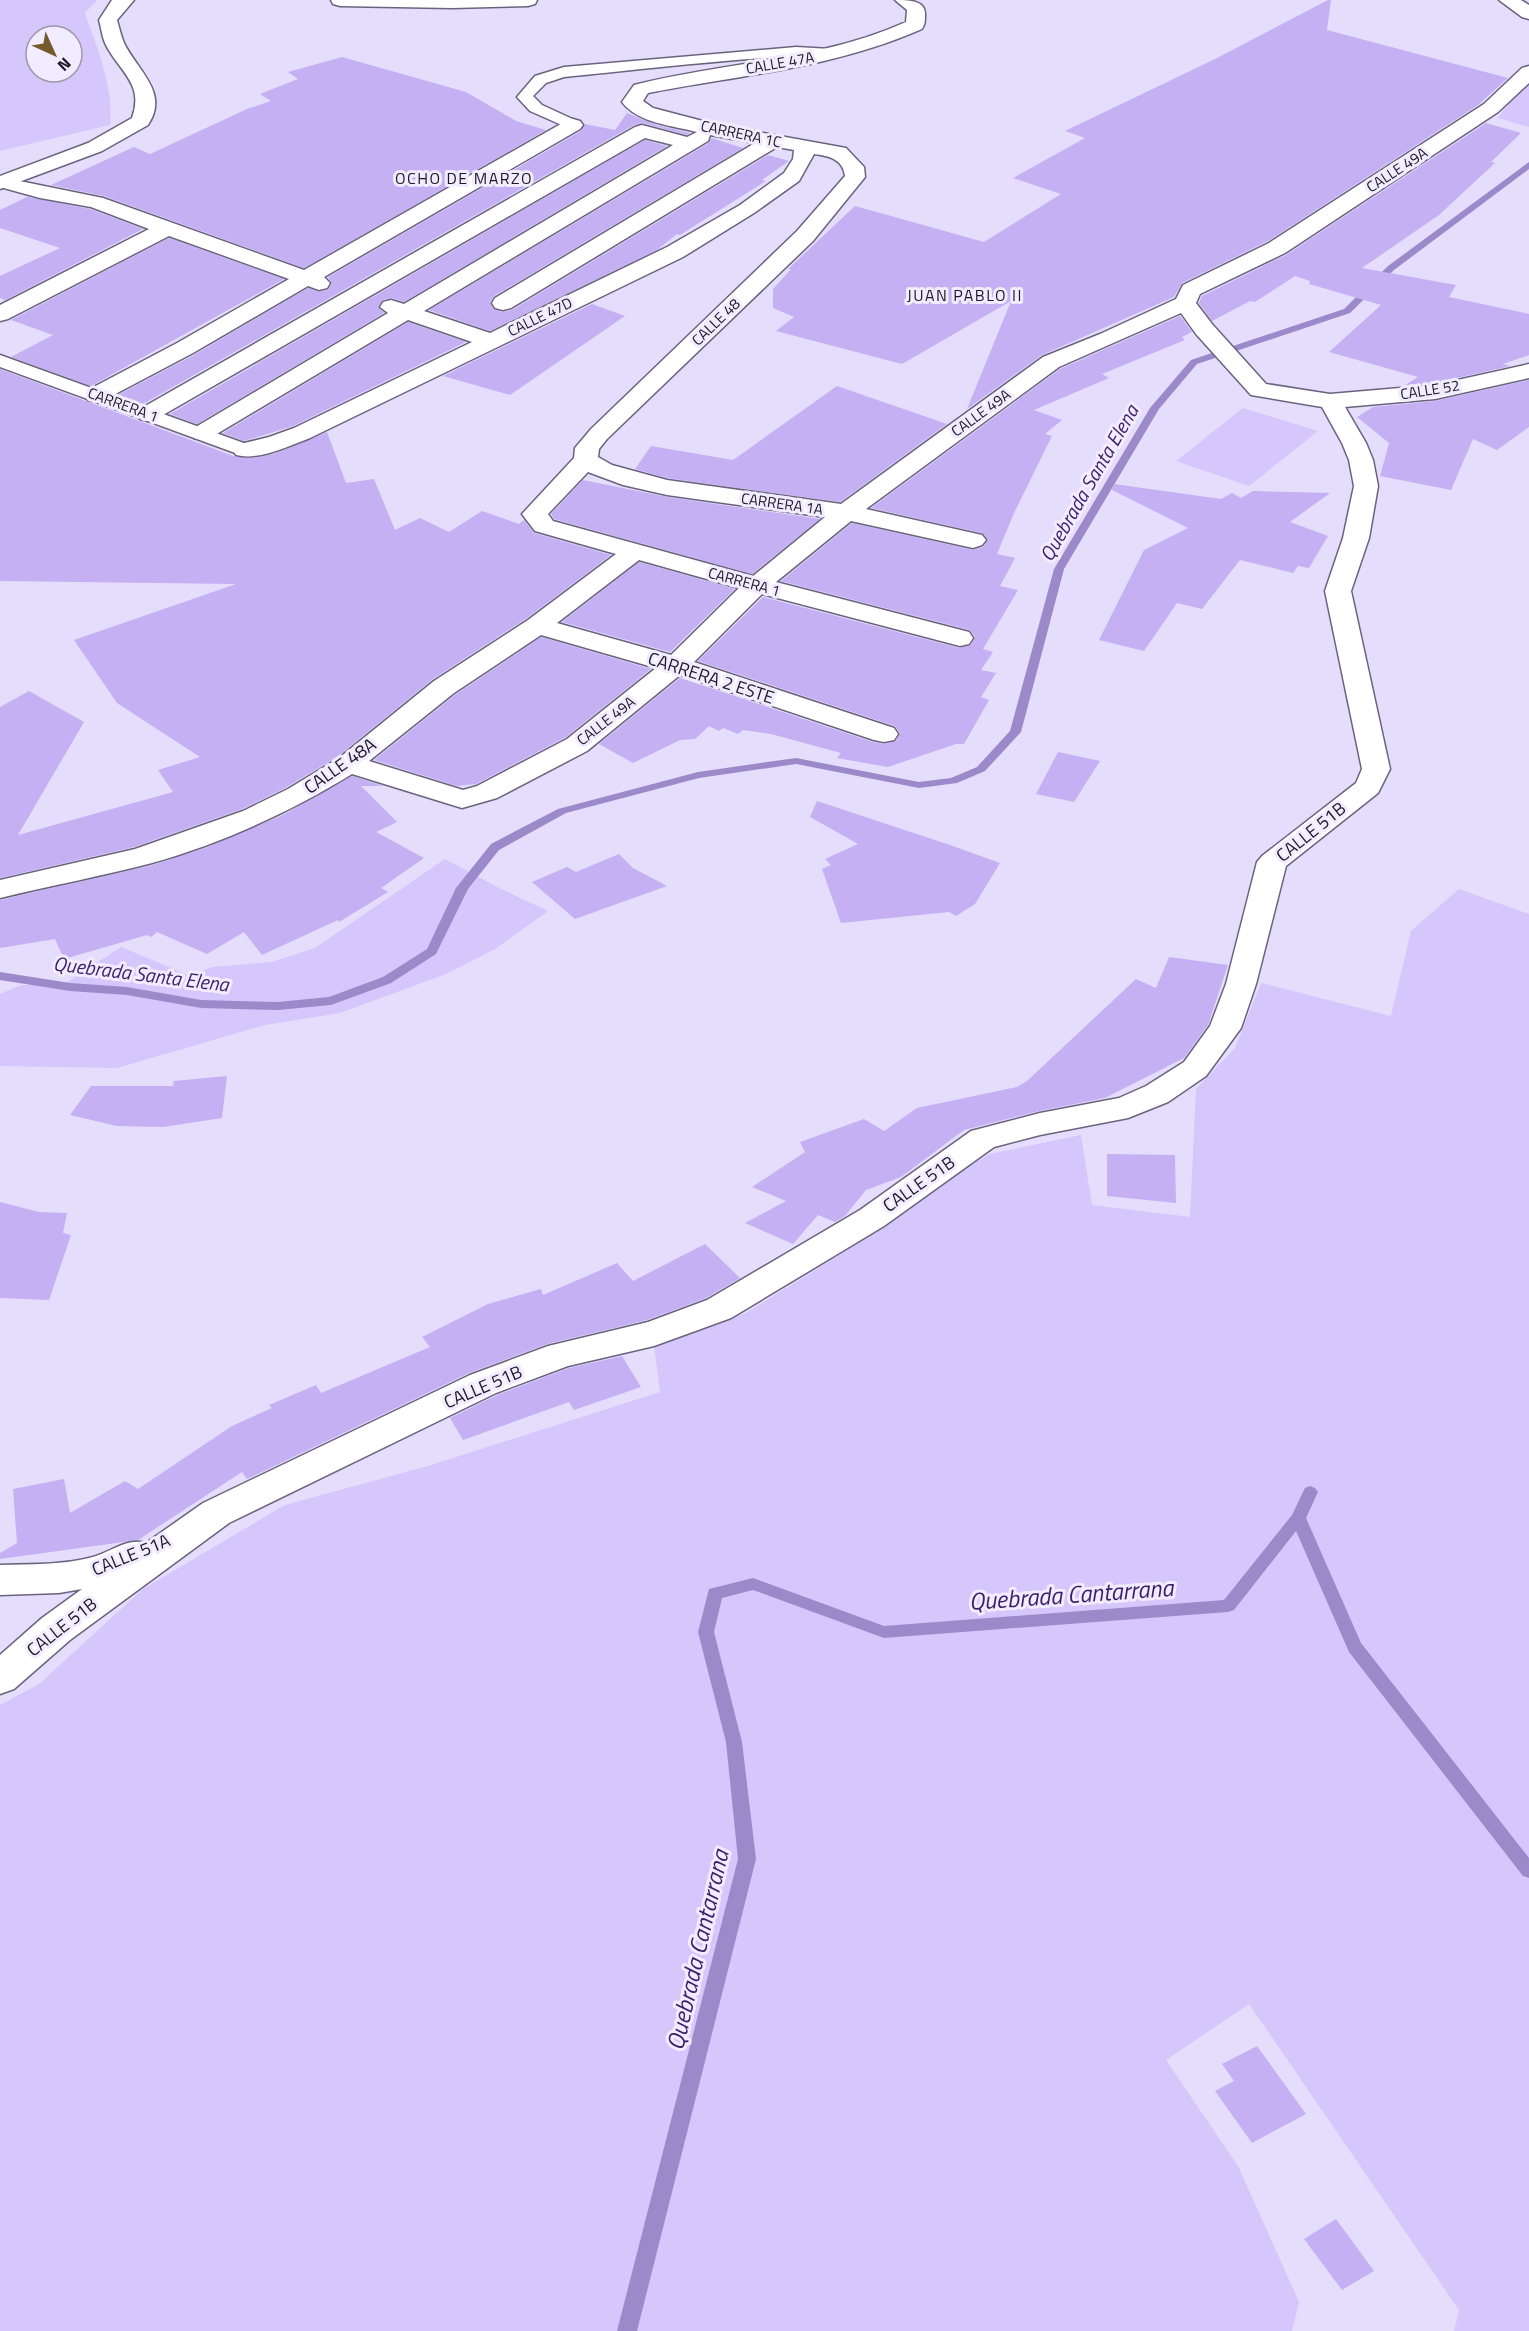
<svg xmlns="http://www.w3.org/2000/svg" width="1529" height="2331" font-family="'Titillium Web',sans-serif">
<rect width="100%" height="100%" fill="#e5ddfc"/>
<g fill="#d5c6fc" fill-rule="evenodd">
<path d="M 0,0 L 97,0 L 85,13 C 97,49 114,87 110,125 L 0,151 ZM 36,36 L 72,36 L 72,72 L 36,72 Z"/>
<polygon points="1529,84 1529,127 1498,118 1516,94"/>
<polygon points="1243,408 1318,431 1249,486 1176,461"/>
<polygon points="445,859 497,887 548,911 495,949 446,974 340,1013 265,1025 117,1068 0,1066 0,994 21,985 63,985 121,947 188,975 213,967 272,962 315,948"/>
<polygon points="1459,889 1529,914 1529,2331 1454,2331 1459,2310 1249,2004 1166,2060 1238,2166 1299,2302 1292,2331 0,2331 0,1705 39,1684 143,1589 285,1505 428,1466 660,1392 654,1345 746,1313 878,1231 948,1178 990,1154 1081,1135 1092,1205 1190,1217 1196,1089 1235,1048 1261,983 1391,1016 1411,931"/>
</g>
<g fill="none" stroke-linecap="round" stroke-linejoin="round">
<g fill="#9c89c9" fill-rule="evenodd">
<polygon points="1529,162 1529,169 1394,270 1350,313 1197,364 1159,409 1064,569 1021,732 985,771 957,783 919,788 796,764 699,778 566,813 499,850 468,889 436,954 391,983 331,1005 278,1010 201,1008 127,995 70,991 0,980 0,972 70,983 127,987 201,1000 278,1002 329,997 383,977 427,949 456,888 491,844 558,809 698,772 796,758 919,782 951,778 977,767 1010,731 1054,569 1150,408 1191,360 1344,309 1388,266"/>
<polygon points="1310,1486 1315,1488 1318,1492 1306,1518 1361,1643 1529,1858 1529,1878 1523,1876 1349,1652 1296,1531 1234,1610 1228,1612 884,1638 753,1590 722,1598 714,1632 742,1742 756,1859 637,2331 617,2331 738,1859 726,1742 698,1632 709,1589 753,1578 884,1626 1224,1600 1292,1515 1305,1488"/>
</g>
</g>
<g fill="#c4b0f3">
<polygon points="1328,0 1331,0 1327,30 1508,78 1478,105 1268,241 1182,283 1174,297 1042,355 967,409 1011,301 902,364 776,331 794,317 773,308 773,289 791,269 788,269 855,206 984,242 1061,194 1013,178 1085,138 1065,131 1215,59"/>
<polygon points="342,57 466,92 516,121 546,130 304,268 104,196 51,185 134,147 150,154 247,109 271,101 260,94 298,79 288,72"/>
<polygon points="627,113 656,125 690,133 687,135 643,123 634,125 143,404 118,395 194,355 308,288 318,292 328,290 332,283 328,277 581,131 585,124 615,130"/>
<polygon points="1486,123 1521,133 1491,162 1495,163 1439,215 1362,268 1456,285 1449,297 1529,314 1529,355 1503,364 1510,366 1435,383 1405,385 1418,377 1329,352 1381,305 1309,284 1310,281 1295,276 1255,302 1250,301 1212,321 1199,303 1202,296 1286,255"/>
<polygon points="711,138 743,148 494,296 490,302 493,309 502,312 512,310 768,155 789,161 762,180 766,181 680,235 677,234 657,250 490,331 429,310 709,143"/>
<polygon points="645,140 667,146 404,302 392,298 382,300 378,307 384,313 197,424 170,414"/>
<polygon points="27,197 90,209 143,229 5,300 0,298 0,276 60,248 0,228 0,210"/>
<polygon points="169,238 284,279 91,386 11,357 53,335 11,320"/>
<polygon points="592,304 625,316 510,395 443,376"/>
<polygon points="1180,316 1192,332 1182,337 1185,340 1102,374 1109,378 1034,410 1062,420 1045,434 1052,436 1014,513 997,554 1015,558 1000,586 1018,590 983,649 993,652 981,670 996,673 981,697 989,700 964,744 956,744 888,767 837,758 841,753 771,734 743,730 738,734 723,728 719,731 709,726 695,739 680,740 633,763 599,744 680,678 873,742 884,744 896,741 900,733 895,726 698,661 763,597 959,648 971,645 975,637 970,630 781,581 852,523 973,550 983,547 988,540 982,533 871,508 1060,369"/>
<polygon points="408,322 466,342 293,426 244,441 223,433"/>
<polygon points="0,369 236,457 254,458 274,454 327,432 346,483 374,479 395,530 420,518 449,532 482,511 519,524 524,520 534,533 611,555 527,618 433,679 338,756 287,787 242,809 134,847 0,878 0,707 29,691 84,722 18,835 173,792 158,770 200,757 117,703 74,640 236,584 0,581"/>
<polygon points="1529,380 1529,427 1497,450 1473,439 1451,490 1380,476 1389,443 1357,417 1373,407 1435,401"/>
<polygon points="837,386 947,424 840,502 667,478 635,469 651,446 733,460"/>
<polygon points="583,480 667,497 820,519 752,574 554,519 551,514"/>
<polygon points="1114,484 1221,499 1232,493 1241,498 1253,491 1330,493 1290,522 1328,536 1309,568 1298,566 1293,573 1240,560 1202,609 1177,603 1144,651 1099,640 1144,550 1188,528 1112,490"/>
<polygon points="639,562 735,589 670,652 562,622"/>
<polygon points="541,637 651,669 566,737 476,784 457,786 374,760 455,695"/>
<polygon points="1058,752 1100,761 1074,802 1036,794"/>
<polygon points="352,776 383,786 361,786 397,822 376,832 424,858 381,888 388,892 339,922 338,920 262,955 244,932 207,954 157,932 151,937 147,935 64,959 55,939 0,948 0,900 153,865 205,848 281,816"/>
<polygon points="817,801 950,845 1000,863 975,904 956,916 949,912 841,923 822,869 831,865 825,859 858,844 810,817"/>
<polygon points="619,854 633,868 667,886 575,919 532,882 567,867 576,872"/>
<polygon points="1169,957 1228,965 1208,1025 1184,1058 1105,1098 1039,1111 964,1130 901,1177 866,1190 845,1216 835,1222 818,1215 793,1244 745,1223 786,1201 752,1187 805,1152 800,1142 864,1119 884,1131 917,1108 1017,1087 1027,1081 1136,979 1156,988"/>
<polygon points="227,1076 222,1118 163,1127 117,1126 70,1115 91,1086 173,1086 174,1081"/>
<polygon points="1107,1154 1175,1155 1176,1203 1107,1196"/>
<polygon points="0,1202 39,1212 67,1213 63,1233 71,1235 49,1300 0,1298"/>
<polygon points="705,1244 740,1278 706,1298 647,1320 547,1344 469,1373 247,1479 242,1472 138,1540 0,1559 0,1553 17,1543 13,1489 64,1479 70,1513 125,1481 138,1489 232,1426 272,1408 269,1405 316,1385 321,1393 430,1347 422,1337 488,1304 541,1289 543,1295 617,1263 633,1281"/>
<polygon points="622,1356 641,1387 574,1410 569,1402 463,1440 450,1418 497,1395 569,1368"/>
<polygon points="1257,2046 1306,2114 1252,2143 1215,2091 1234,2081 1222,2064"/>
<polygon points="1336,2219 1374,2271 1342,2290 1304,2239"/>
</g>
<g fill="none" stroke-linecap="round" stroke-linejoin="round">
<g stroke="#6b637e" stroke-width="3">
<g id="lane">
<path d="M 796,47 L 831,49 L 839,54 C 832,62 793,57 781,57 C 708,61 636,70 564,77 L 546,83 L 533,96 L 542,105 L 579,122 L 581,125 L 579,128 L 573,130 L 530,111 L 517,97 L 535,76 L 564,67 Z"/>
<polygon points="0,355 252,446 255,450 252,454 238,454 0,367"/>
</g>
</g>
<g stroke="#6b637e" stroke-width="3">
<g id="street">
<path d="M 895,0 C 908,0 926,0 925,15 C 925,21 925,24 922,29 C 834,68 740,75 648,93 L 643,101 L 653,108 L 714,124 L 846,148 L 864,167 L 865,177 L 813,241 L 607,439 L 599,449 L 598,457 L 612,465 L 667,480 L 841,504 L 1043,357 L 1100,334 L 1176,299 L 1183,285 L 1269,243 L 1484,104 L 1522,68 L 1529,66 L 1529,83 L 1498,112 L 1285,253 L 1200,294 L 1196,303 L 1212,324 L 1266,384 L 1330,394 L 1435,385 L 1529,364 L 1529,378 L 1435,399 L 1345,407 L 1366,443 L 1373,460 L 1378,486 L 1369,538 L 1351,591 L 1390,769 L 1378,793 L 1286,866 L 1256,984 L 1241,1028 L 1206,1076 L 1168,1102 L 1128,1118 L 1040,1135 L 994,1147 L 884,1226 L 731,1318 L 654,1346 L 568,1366 L 496,1393 L 229,1523 L 70,1640 L 14,1689 L 0,1694 L 0,1655 L 42,1618 L 82,1589 L 59,1593 L 0,1595 L 0,1565 C 30,1564 60,1565 89,1558 C 109,1554 126,1537 146,1543 L 203,1503 L 470,1375 L 548,1346 L 648,1322 L 707,1300 L 860,1210 L 971,1131 L 1040,1113 L 1119,1098 L 1146,1086 L 1184,1062 L 1210,1026 L 1226,984 L 1257,862 L 1262,856 L 1356,783 L 1362,769 L 1325,591 L 1343,538 L 1354,486 L 1349,460 L 1342,443 L 1322,407 L 1251,395 L 1196,334 L 1181,313 L 1059,367 L 866,509 L 982,535 L 986,540 L 982,545 L 973,548 L 851,521 L 776,582 L 969,632 L 973,638 L 969,644 L 960,646 L 762,594 L 694,662 L 894,728 L 898,734 L 894,740 L 884,742 L 874,740 L 680,675 L 587,751 L 497,798 L 462,808 L 352,774 C 290,812 223,843 152,863 C 102,876 50,886 0,898 L 0,880 L 135,849 L 243,811 L 288,789 L 339,758 L 434,681 L 528,620 L 616,554 L 535,531 L 522,514 L 574,458 L 575,448 L 591,429 L 797,231 L 845,176 C 843,159 829,156 814,154 L 799,181 L 754,213 L 683,257 L 310,438 C 289,446 259,461 236,455 L 233,450 L 236,445 L 269,437 L 294,428 L 472,342 L 408,320 L 210,438 L 202,440 L 194,438 L 190,433 L 194,428 L 388,313 L 380,307 L 383,302 L 391,300 L 404,304 L 673,145 L 645,138 L 156,419 L 148,421 L 140,419 L 136,414 L 140,409 L 635,127 L 642,125 L 687,137 L 697,132 C 674,126 637,123 622,102 L 634,85 C 725,62 819,61 906,22 L 907,10 ZM 710,135 L 755,143 L 495,298 L 492,303 L 495,308 L 503,310 L 511,308 L 777,147 L 794,150 L 793,159 L 784,173 L 740,205 L 667,247 L 490,333 L 424,311 L 708,141 ZM 588,472 L 623,485 L 667,495 L 825,517 L 753,576 L 553,521 L 548,514 ZM 639,560 L 739,588 L 671,655 L 557,623 ZM 541,635 L 656,668 L 567,739 L 477,786 L 463,790 L 369,761 L 454,693 Z"/>
<polygon points="1499,0 1521,0 1529,5 1529,19 1522,17"/>
<polygon points="573,119 580,121 583,125 580,129 324,277 330,283 327,288 319,290 308,286 193,353 104,400 96,402 88,400 84,395 88,390 177,343 289,279 169,236 8,319 0,321 0,305 149,229 91,207 40,198 0,187 0,177 103,198 304,270 566,121"/>
</g>
</g>
<g stroke="#6b637e" stroke-width="3">
<g id="secondary">
<path d="M 112,0 L 134,0 L 117,20 C 119,27 121,36 124,43 C 137,70 170,93 148,125 L 102,151 L 0,189 L 0,176 L 88,143 L 132,118 C 145,83 118,71 105,43 C 102,36 101,27 99,20 Z"/>
<polygon points="331,0 537,0 535,4 528,6 452,8 340,6 333,4"/>
</g>
</g>
<use href="#lane" fill="#fff" fill-rule="evenodd"/>
<use href="#street" fill="#fff" fill-rule="evenodd"/>
<use href="#secondary" fill="#fff" fill-rule="evenodd"/>
</g>
<g text-anchor="middle" stroke-width="6" stroke-linejoin="round" paint-order="stroke">
<g font-size="15" fill="#1d1a25" stroke="#f1ecff">
<text transform="translate(780 63) rotate(-10)" y="5">CALLE 47A</text>
<text transform="translate(741 134) rotate(12)" y="5">CARRERA 1C</text>
<text transform="translate(1397 170) rotate(-33)" y="5">CALLE 49A</text>
<text transform="translate(540 317) rotate(-26)" y="5">CALLE 47D</text>
<text transform="translate(716 322) rotate(-44)" y="5">CALLE 48</text>
<text transform="translate(1430 390) rotate(-9)" y="5">CALLE 52</text>
<text transform="translate(123 405) rotate(20)" y="5">CARRERA 1</text>
<text transform="translate(981 413) rotate(-36)" y="5">CALLE 49A</text>
<text transform="translate(782 504) rotate(8)" y="5">CARRERA 1A</text>
<text transform="translate(744 582) rotate(15)" y="5">CARRERA 1</text>
<text transform="translate(606 721) rotate(-38)" y="5">CALLE 49A</text>
</g>
<g font-size="16" letter-spacing="1.5" fill="#1d1a25" stroke="#f1ecff">
<text x="464" y="184">OCHO DE MARZO</text>
<text x="965" y="301">JUAN PABLO II</text>
</g>
<g font-size="18" fill="#1d1a25" stroke="#f1ecff">
<text transform="translate(711 678) rotate(18)" y="6">CARRERA 2 ESTE</text>
<text transform="translate(340 766) rotate(-35)" y="6">CALLE 48A</text>
<text transform="translate(1311 832) rotate(-39)" y="6">CALLE 51B</text>
<text transform="translate(919 1184) rotate(-35)" y="6">CALLE 51B</text>
<text transform="translate(483 1387) rotate(-23)" y="6">CALLE 51B</text>
<text transform="translate(131 1555) rotate(-22)" y="6">CALLE 51A</text>
<text transform="translate(62 1627) rotate(-38)" y="6">CALLE 51B</text>
</g>
<g font-size="20" font-style="italic" fill="#3e1f6b" stroke="#f1ecff">
<text transform="translate(1089 483) rotate(-60)" y="7">Quebrada Santa Elena</text>
<text transform="translate(141 974) rotate(7)" y="7">Quebrada Santa Elena</text>
</g>
<g font-size="24" font-style="italic" fill="#3e1f6b" stroke="#f1ecff">
<text transform="translate(1071 1595) rotate(-4)" y="8">Quebrada Cantarrana</text>
<text transform="translate(698 1950) rotate(-77)" y="8">Quebrada Cantarrana</text>
</g>
</g>
<g transform="translate(54 54) rotate(135)"><circle r="28" fill="#f1ecff" stroke="#9c98a8" stroke-width="1.5"/>
<path d="M0-4.5L10 22L0 15L-10 22Z" fill="#73592b"/>
<text y="-9" font-size="16" font-weight="bold" text-anchor="middle" fill="#1d1a25">N</text>
</g>
</svg>
